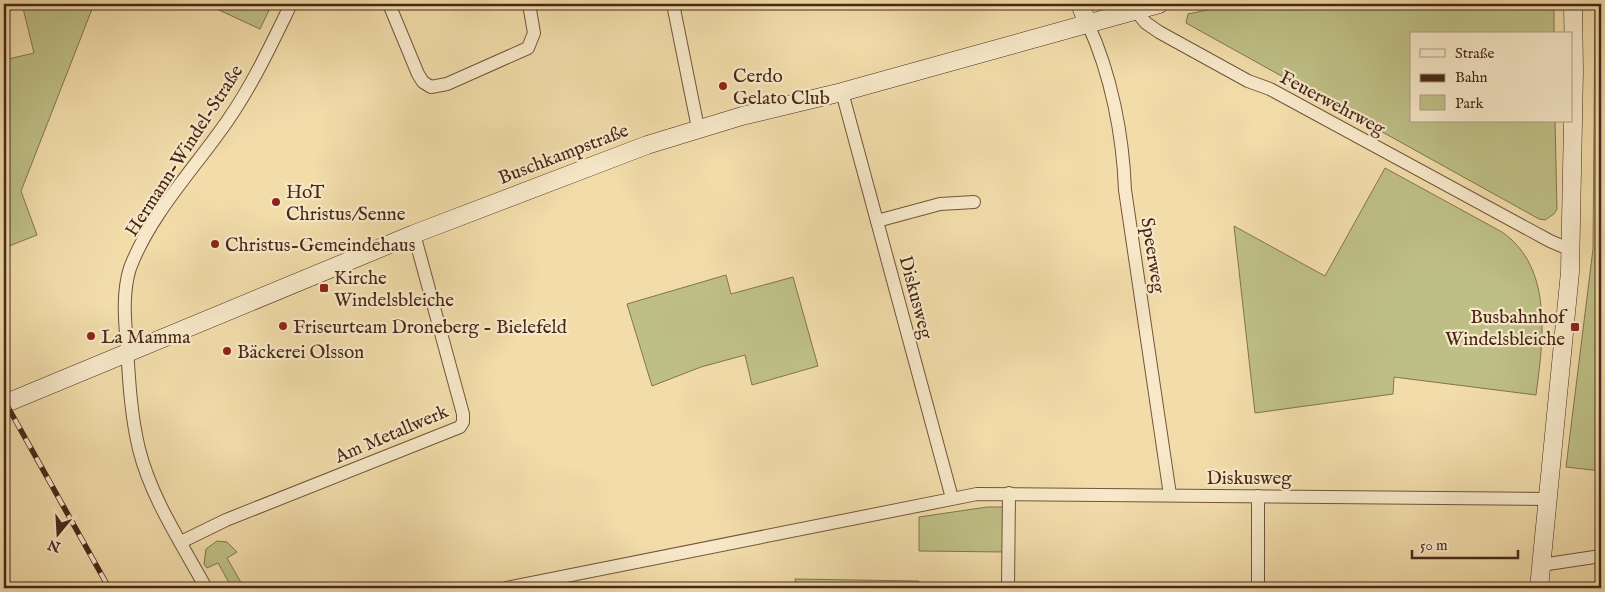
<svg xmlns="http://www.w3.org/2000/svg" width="1605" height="592" font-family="'IM FELL English',serif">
<rect width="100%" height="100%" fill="#f1dcaa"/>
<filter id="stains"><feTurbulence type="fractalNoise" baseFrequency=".004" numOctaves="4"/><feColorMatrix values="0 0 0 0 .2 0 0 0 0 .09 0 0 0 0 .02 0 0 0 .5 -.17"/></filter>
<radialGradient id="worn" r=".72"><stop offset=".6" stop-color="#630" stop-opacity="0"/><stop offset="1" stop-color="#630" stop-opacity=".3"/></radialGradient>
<g fill="#bebf86" stroke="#84734f">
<polygon points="22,4 94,4 21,191 37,235 4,248 4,60 34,53"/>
<polygon points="206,4 272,4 260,29"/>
<polygon points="1236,4 1554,4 1554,34 1411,34 1411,121 1555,121 1557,209 1554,214 1545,220 1539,219 1186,23 1188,14"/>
<polygon points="1595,4 1601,4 1601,471 1566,467 1593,249"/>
<path d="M 1385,168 L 1502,232 C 1554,268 1543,341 1536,395 L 1394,377 L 1393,394 L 1255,413 L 1234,226 L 1325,276 Z"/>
<polygon points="726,275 731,294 793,277 818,366 752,385 745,355 701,367 652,386 627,304"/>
<polygon points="987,507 1004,507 1004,552 919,551 919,517"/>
<polygon points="217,541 227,542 237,552 227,558 244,588 232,588 218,563 207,568 204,564 206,549"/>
<polygon points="795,579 919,581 918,588 797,588"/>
</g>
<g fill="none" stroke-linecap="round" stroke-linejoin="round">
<polyline stroke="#7d7f76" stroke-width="4.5" points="1598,268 1601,268"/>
<g stroke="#73543c" stroke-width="14">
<g id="street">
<polyline points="389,4 418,74 423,82 431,87 447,84 528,48 534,33 529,4"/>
<polyline points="673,4 698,128"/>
<polyline points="1135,10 1146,23 1159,32 1248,81 1270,89 1550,241 1571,250"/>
<path d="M 1088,24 C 1111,74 1123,135 1125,190 L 1170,495"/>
<polyline points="842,92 952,498"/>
<polyline points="877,221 940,204 974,202"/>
<polyline points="181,542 226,520 460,427 463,422 463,414 414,234"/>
<polyline points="1541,565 1601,556"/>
<path d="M 206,588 C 182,544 151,498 139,449 C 131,416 129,381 127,347 C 125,322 122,293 130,268 C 151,213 195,168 228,120 C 253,84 272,43 291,4"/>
<polyline points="506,588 977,494 1547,499"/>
<polyline points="1008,588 1009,493"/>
<polyline points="1258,588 1258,496"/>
</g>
</g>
<g stroke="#492718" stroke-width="19">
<g id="secondary">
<polyline points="1080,4 1088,24"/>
<polyline points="4,404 414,234 647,145 742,116 842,92 1159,4"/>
<polyline points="1539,588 1570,272 1574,71 1573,4"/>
</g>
</g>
<use href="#street" stroke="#f6e8c8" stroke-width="12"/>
<use href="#secondary" stroke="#f6e8c8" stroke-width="18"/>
<g stroke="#492718" stroke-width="5.5">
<polyline id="rail" points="4,400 109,588"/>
</g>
<use href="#rail" stroke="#f6e8c8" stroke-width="4" stroke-dasharray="11" stroke-linecap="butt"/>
</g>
<g fill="#8f2418" stroke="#f6e8c8" stroke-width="2">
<circle cx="723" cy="86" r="5"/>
<circle cx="276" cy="202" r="5"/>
<circle cx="215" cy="244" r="5"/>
<rect x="319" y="283" width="10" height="10" rx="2.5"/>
<circle cx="283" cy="326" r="5"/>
<rect x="1570" y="322" width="10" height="10" rx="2.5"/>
<circle cx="91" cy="336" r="5"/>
<circle cx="227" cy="351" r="5"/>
</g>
<g text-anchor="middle" stroke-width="4.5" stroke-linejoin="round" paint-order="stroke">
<g font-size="19" fill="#492718" stroke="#f6e8c8" text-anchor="start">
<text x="733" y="82">Cerdo<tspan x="733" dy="22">Gelato Club</tspan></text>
<text x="286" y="198">HoT<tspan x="286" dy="22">Christus/Senne</tspan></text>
<text x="225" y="251">Christus-Gemeindehaus</text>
<text x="334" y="284">Kirche<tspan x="334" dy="22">Windelsbleiche</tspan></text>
<text x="1565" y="323" text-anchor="end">Busbahnhof<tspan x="1565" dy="22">Windelsbleiche</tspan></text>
<text x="293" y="333">Friseurteam Droneberg - Bielefeld</text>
<text x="101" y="343">La Mamma</text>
<text x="237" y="358">Bäckerei Olsson</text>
</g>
<g font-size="19" fill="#492718" stroke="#f6e8c8">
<text transform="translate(1333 102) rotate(28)" y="7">Feuerwehrweg</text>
<text transform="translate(183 150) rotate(-57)" y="7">Hermann-Windel-Straße</text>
<text transform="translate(563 153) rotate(-21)" y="7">Buschkampstraße</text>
<text transform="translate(1154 255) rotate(81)" y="7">Speerweg</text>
<text transform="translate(917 297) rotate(75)" y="7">Diskusweg</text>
<text transform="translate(391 433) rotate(-23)" y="7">Am Metallwerk</text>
<text x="1249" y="484">Diskusweg</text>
</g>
</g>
<rect width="1605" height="592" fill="none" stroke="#f1dcaa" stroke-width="20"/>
<rect x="5" y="5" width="1595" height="582" fill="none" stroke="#492718" stroke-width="2.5"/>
<rect x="10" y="10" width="1585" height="572" fill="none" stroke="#492718"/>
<rect x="1410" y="32" width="162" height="90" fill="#f6e8c8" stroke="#b19b82"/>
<rect x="1420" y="49" width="25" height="8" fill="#f6e8c8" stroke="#b19b82"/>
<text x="1455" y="58" font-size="15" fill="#492718">Straße</text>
<rect x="1420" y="74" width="25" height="8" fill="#492718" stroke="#b19b82"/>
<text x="1455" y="82" font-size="15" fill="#492718">Bahn</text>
<rect x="1420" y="95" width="25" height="15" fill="#bebf86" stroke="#b19b82"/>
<text x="1455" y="108" font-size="15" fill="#492718">Park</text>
<g transform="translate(58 534) rotate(198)" stroke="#f6e8c8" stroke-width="4" paint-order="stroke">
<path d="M0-4L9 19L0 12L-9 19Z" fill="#492718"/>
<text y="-8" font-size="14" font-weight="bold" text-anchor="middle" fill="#492718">N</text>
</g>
<path d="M1412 550v8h106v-8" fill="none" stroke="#492718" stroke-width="2.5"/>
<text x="1420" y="550" font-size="15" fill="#492718" stroke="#f6e8c8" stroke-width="4" paint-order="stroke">50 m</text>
<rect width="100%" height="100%" filter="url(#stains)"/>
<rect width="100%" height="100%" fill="url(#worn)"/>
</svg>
